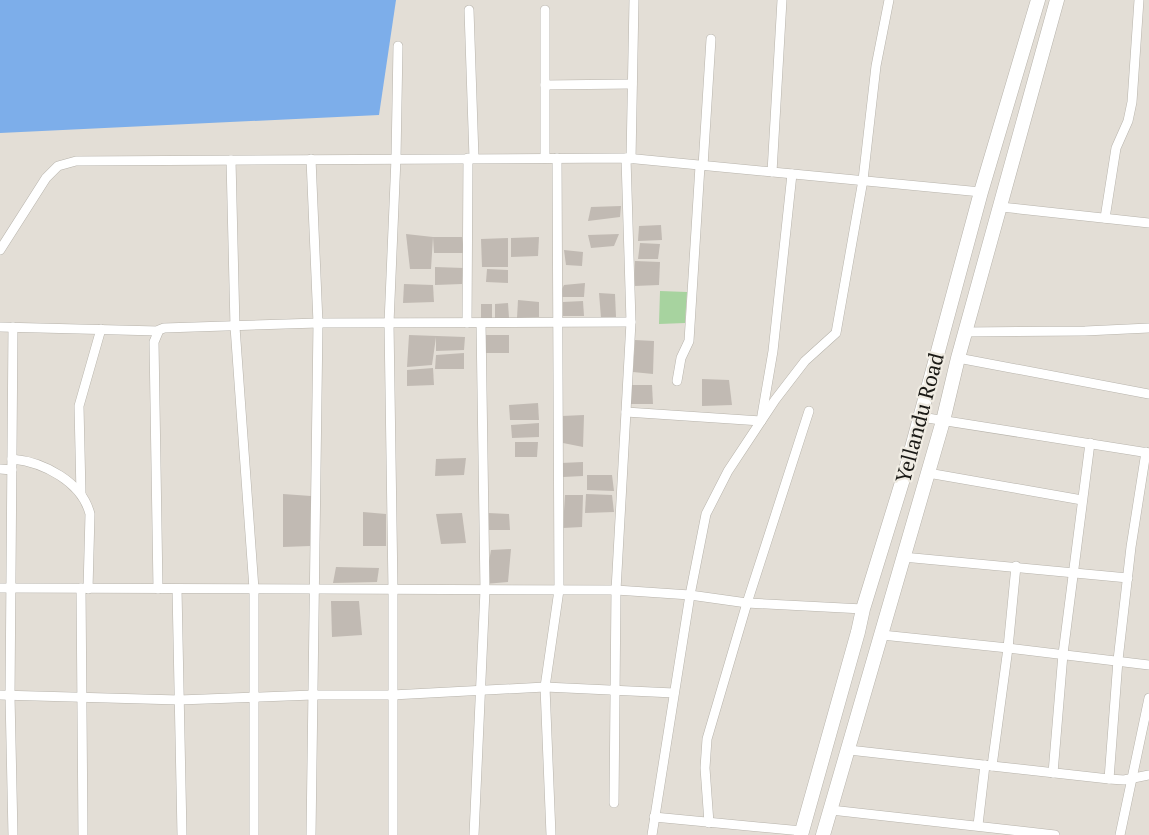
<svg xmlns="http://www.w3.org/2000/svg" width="1149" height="835" font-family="'PT Serif',serif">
<rect width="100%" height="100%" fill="#e3ded6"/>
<polygon fill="#a7d39f" points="660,291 687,292 685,323 659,324"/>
<polygon fill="#7daeea" points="0,0 396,0 379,115 0,133"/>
<g fill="#c1bab3">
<polygon points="621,206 620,217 588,221 591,207"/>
<polygon points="661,225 662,240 638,241 639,226"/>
<polygon points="406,234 433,237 431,269 410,269"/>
<polygon points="619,234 614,246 591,248 588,235"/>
<polygon points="433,237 462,237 464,253 434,253"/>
<polygon points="539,237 538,256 511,257 511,238"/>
<polygon points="508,238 508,267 482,267 481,239"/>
<polygon points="640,243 660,244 658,259 638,259"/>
<polygon points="564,250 583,252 582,266 566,265"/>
<polygon points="635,261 660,262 659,285 634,286"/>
<polygon points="435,267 464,268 462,284 435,285"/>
<polygon points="487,269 508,270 508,283 486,282"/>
<polygon points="585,283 584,297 558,297 564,285"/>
<polygon points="404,284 433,285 434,302 403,303"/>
<polygon points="599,293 615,294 616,317 601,318"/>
<polygon points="518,300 539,302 539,317 517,318"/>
<polygon points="583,301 584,316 563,316 563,302"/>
<polygon points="508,303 509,318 495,319 495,304"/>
<rect x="481" y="304" width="11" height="14"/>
<polygon points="409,335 465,337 464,350 436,351 436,337 432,365 407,367"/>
<polygon points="485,335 509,335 509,353 484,353"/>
<polygon points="635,340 654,341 653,374 633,372"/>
<polygon points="464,353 464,369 435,369 436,355"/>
<polygon points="433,368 434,385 407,386 407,370"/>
<polygon points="702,379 729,380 732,405 702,406"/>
<polygon points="628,385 652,385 653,404 631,404"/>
<polygon points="538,403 539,420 510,420 509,405"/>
<polygon points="584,415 583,447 558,442 562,416"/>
<polygon points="539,423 539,437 512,438 511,425"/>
<polygon points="515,442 538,442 537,457 515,457"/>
<polygon points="466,458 464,475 435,476 436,459"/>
<polygon points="583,462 583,476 563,477 561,463"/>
<polygon points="587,475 612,475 614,491 587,490"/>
<polygon points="283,494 311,496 310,546 283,547"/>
<polygon points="586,494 612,495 614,512 585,513"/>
<polygon points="565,495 583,495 582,527 563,528"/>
<polygon points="363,512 386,514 386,546 363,546"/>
<polygon points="462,513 466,543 441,544 436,514"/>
<polygon points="488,513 509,514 510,530 488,530"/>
<polygon points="511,549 508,582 485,584 491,550"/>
<polygon points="336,567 379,568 377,582 333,583"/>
<polygon points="331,601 359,601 362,635 332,637"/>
</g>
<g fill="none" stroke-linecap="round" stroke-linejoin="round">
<g stroke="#b7b3ab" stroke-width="10">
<g id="street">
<polyline points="469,10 474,158"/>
<polyline points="545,85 632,84"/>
<polyline points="545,158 545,10"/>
<polyline points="311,159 318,323 311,835"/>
<polyline points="631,159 634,0"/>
<polyline points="231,160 235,327 254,589 254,835"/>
<polyline points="703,166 711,39"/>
<polyline points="772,172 782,0"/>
<polyline points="1001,207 1149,223"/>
<polyline points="1105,218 1116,148 1128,121 1132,102 1139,0"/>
<polyline points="0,250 46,178 58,166 76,161 626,158 981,192"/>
<polyline points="467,323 468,158"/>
<polyline points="0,327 158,331"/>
<polyline points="965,332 1085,331 1149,328"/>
<polyline points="958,358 1149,394"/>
<polyline points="677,381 681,358 689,341 700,166"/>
<polyline points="626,412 761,421 773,351 792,174"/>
<polyline points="921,417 1149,453"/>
<path d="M 12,459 C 44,462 82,482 90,514 L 88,589"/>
<polyline points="0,469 12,470"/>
<polyline points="928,473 1082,500"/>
<polyline points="81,494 79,406 101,329"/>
<polyline points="903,557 1128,578"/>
<polyline points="0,588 616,590 690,595 747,603 863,609"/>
<polyline points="81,588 83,835"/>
<polyline points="158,589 154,342 159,330 164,328 318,323 631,322"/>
<polyline points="177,589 182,835"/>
<polyline points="882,635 1008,648 1149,665"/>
<polyline points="0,695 179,700 313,695 392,695 545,687 674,693"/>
<polyline points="849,750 1109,779 1124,780 1149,775"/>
<polyline points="992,766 1008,648 1016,566"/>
<polyline points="1053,773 1063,654 1090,443"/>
<polyline points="1109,779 1118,660 1131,547 1146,452"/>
<polyline points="614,803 616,590 631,322 626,158"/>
<polyline points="831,810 1055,835"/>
<polyline points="654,817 802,831"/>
<polyline points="709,823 705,768 707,739 747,603 809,411"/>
<polyline points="978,825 985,765"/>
<polyline points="13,835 10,696 13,327"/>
<polyline points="393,835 393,590 389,323 396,158 398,46"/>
<polyline points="474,835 485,590 481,323"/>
<polyline points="551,835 545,687 559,590 557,158"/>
<polyline points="652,835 690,595 706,514 728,471 775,400 805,361 836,333 863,180 876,66 889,0"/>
<polyline points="1120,835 1149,698"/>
</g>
</g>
<g stroke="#b7b3ab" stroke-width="15">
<g id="secondary">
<polyline points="801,835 858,632 863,609 907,466 981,192 1038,0"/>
<polyline points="823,835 943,421 958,358 1057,0"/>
</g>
</g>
<use href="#street" stroke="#fff" stroke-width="9"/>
<use href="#secondary" stroke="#fff" stroke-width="14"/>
</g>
<g text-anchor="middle" stroke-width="4.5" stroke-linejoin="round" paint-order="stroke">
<g font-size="21" fill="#1b1a16" stroke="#f0ece3">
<text transform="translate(920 418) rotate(-75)" y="7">Yellandu Road</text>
</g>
</g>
</svg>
